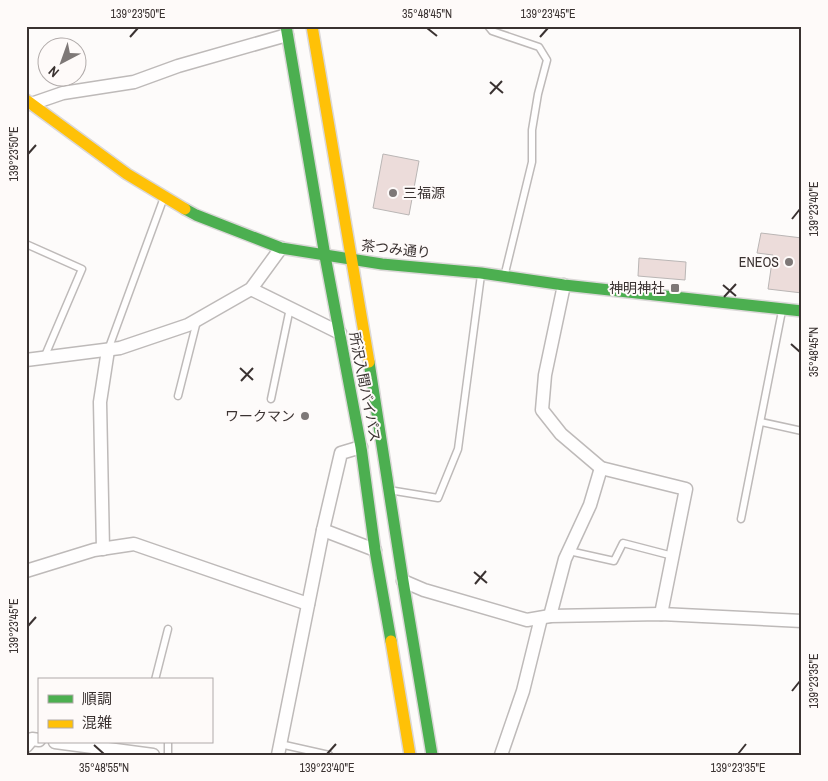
<svg xmlns="http://www.w3.org/2000/svg" width="828" height="781" font-family="'Archivo Narrow','Noto Sans JP',sans-serif">
<rect width="100%" height="100%" fill="#fdfbfa"/>
<g fill="#ecdcda" stroke="#bab6b5">
<polygon points="383,154 419,161 409,215 373,208"/>
<polygon points="761,233 802,238 802,293 768,289 773,255 757,253"/>
<polygon points="639,258 686,262 685,280 638,276"/>
</g>
<g fill="none" stroke-linecap="round" stroke-linejoin="round">
<g stroke="#bebab9" stroke-width="9">
<g id="lane">
<polyline points="488,26 492,31 539,47 547,60 538,94 532,130 532,162 505,273"/>
<polyline points="26,244 82,269 44,358"/>
<polyline points="108,350 163,200"/>
<polyline points="178,396 197,321"/>
<polyline points="271,399 290,308"/>
<polyline points="761,422 802,431"/>
<polyline points="395,491 438,498 458,449 481,275"/>
<polyline points="741,519 782,311"/>
<polyline points="569,551 614,561 623,543 673,556"/>
<polyline points="155,680 168,629"/>
<polyline points="280,744 329,755"/>
<polyline points="168,755 168,742"/>
</g>
</g>
<g stroke="#bebab9" stroke-width="15">
<g id="street">
<polyline points="31,104 63,93 134,82 178,66 287,35"/>
<polyline points="564,285 545,375 542,410 561,434 601,468 686,489 661,614"/>
<polyline points="251,289 340,333"/>
<polyline points="26,360 120,348 188,325 251,289 281,248"/>
<polyline points="323,530 375,550"/>
<polyline points="103,549 100,402 108,350"/>
<polyline points="26,571 94,550 134,544 308,604"/>
<polyline points="403,581 424,590 527,620 550,616 661,614 802,621"/>
<polyline points="550,616 565,559 590,505 601,468"/>
<polyline points="55,742 153,755"/>
<polyline points="26,746 32,739 39,740"/>
<polyline points="278,755 323,530 341,453 361,447"/>
<polyline points="501,755 523,691 541,618"/>
</g>
</g>
<g stroke="#dbd8d8" stroke-width="14">
<g id="fast">
<polyline points="286,26 325,256 361,447 375,550 391,641"/>
<polyline points="185,209 196,215 281,248 382,264 481,273 564,285 802,311"/>
<polyline points="369,362 403,581 432,755"/>
</g>
</g>
<g stroke="#dbd8d8" stroke-width="14">
<g id="slow">
<polyline points="312,26 369,362"/>
<polyline points="26,100 127,174 185,209"/>
<polyline points="391,641 410,755"/>
</g>
</g>
<use href="#lane" stroke="#fffefe" stroke-width="6"/>
<use href="#street" stroke="#fffefe" stroke-width="12"/>
<use href="#fast" stroke="#4caf50" stroke-width="11"/>
<use href="#slow" stroke="#ffc107" stroke-width="11"/>
</g>
<path fill="none" stroke="#3a3231" stroke-width="2" d="M 427,28 L 437,36M 130,37 L 138,28M 540,37 L 548,28M 490,82 L 503,93M 490,94 L 502,81M 28,154 L 36,145M 792,219 L 800,209M 723,285 L 736,296M 724,297 L 736,284M 791,344 L 800,352M 240,368 L 253,380M 241,381 L 253,368M 474,572 L 487,583M 475,584 L 486,571M 28,626 L 36,617M 792,691 L 800,681M 94,745 L 104,754M 327,754 L 336,744M 738,754 L 746,744"/>
<g fill="#7e7877" stroke="#fefaf9" stroke-width="2">
<circle cx="393" cy="193" r="5"/>
<circle cx="789" cy="262" r="5"/>
<rect x="670" y="283" width="10" height="10" rx="2.5"/>
<circle cx="305" cy="416" r="5"/>
</g>
<g text-anchor="middle" stroke-width="4" stroke-linejoin="round" paint-order="stroke">
<g font-size="14" fill="#3a3231" stroke="#fefaf9" text-anchor="end">
<text x="403" y="198" text-anchor="start">三福源</text>
<text x="779" y="267">ENEOS</text>
<text x="665" y="293">神明神社</text>
<text x="295" y="421">ワークマン</text>
</g>
<g font-size="14" fill="#3a3231" stroke="#fefaf9">
<text transform="translate(396 249) rotate(6)" y="5">茶つみ通り</text>
<text transform="translate(365 387) rotate(79)" y="5">所沢入間バイパス</text>
</g>
</g>
<rect width="828" height="781" fill="none" stroke="#fefaf9" stroke-width="55"/>
<rect x="38" y="678" width="175" height="65" fill="#fefaf9" stroke="#b0aaa9"/>
<rect x="48" y="695" width="25" height="8" fill="#4caf50" stroke="#b0aaa9"/>
<text x="82" y="704" font-size="15" fill="#3a3231">順調</text>
<rect x="48" y="720" width="25" height="8" fill="#ffc107" stroke="#b0aaa9"/>
<text x="82" y="728" font-size="15" fill="#3a3231">混雑</text>
<g transform="translate(62 62) rotate(221)"><circle r="24" fill="#fefaf9" stroke="#b0aaa9"/>
<path d="M0-4L9 19L0 12L-9 19Z" fill="#7e7877"/>
<text y="-8" font-size="14" font-weight="bold" text-anchor="middle" fill="#3a3231">N</text>
</g>
<rect x="28" y="28" width="772" height="726" fill="none" stroke="#3a3231" stroke-width="2"/>
<g font-size="12" text-anchor="middle" fill="#3a3231">
<text x="138" y="18">139°23'50"E</text>
<text x="427" y="18">35°48'45"N</text>
<text x="548" y="18">139°23'45"E</text>
<text transform="translate(14 154) rotate(-90)" y="4">139°23'50"E</text>
<text transform="translate(814 209) rotate(-90)" y="4">139°23'40"E</text>
<text transform="translate(814 352) rotate(-90)" y="4">35°48'45"N</text>
<text transform="translate(14 626) rotate(-90)" y="4">139°23'45"E</text>
<text transform="translate(814 681) rotate(-90)" y="4">139°23'35"E</text>
<text x="104" y="772">35°48'55"N</text>
<text x="327" y="772">139°23'40"E</text>
<text x="738" y="772">139°23'35"E</text>
</g>
</svg>
